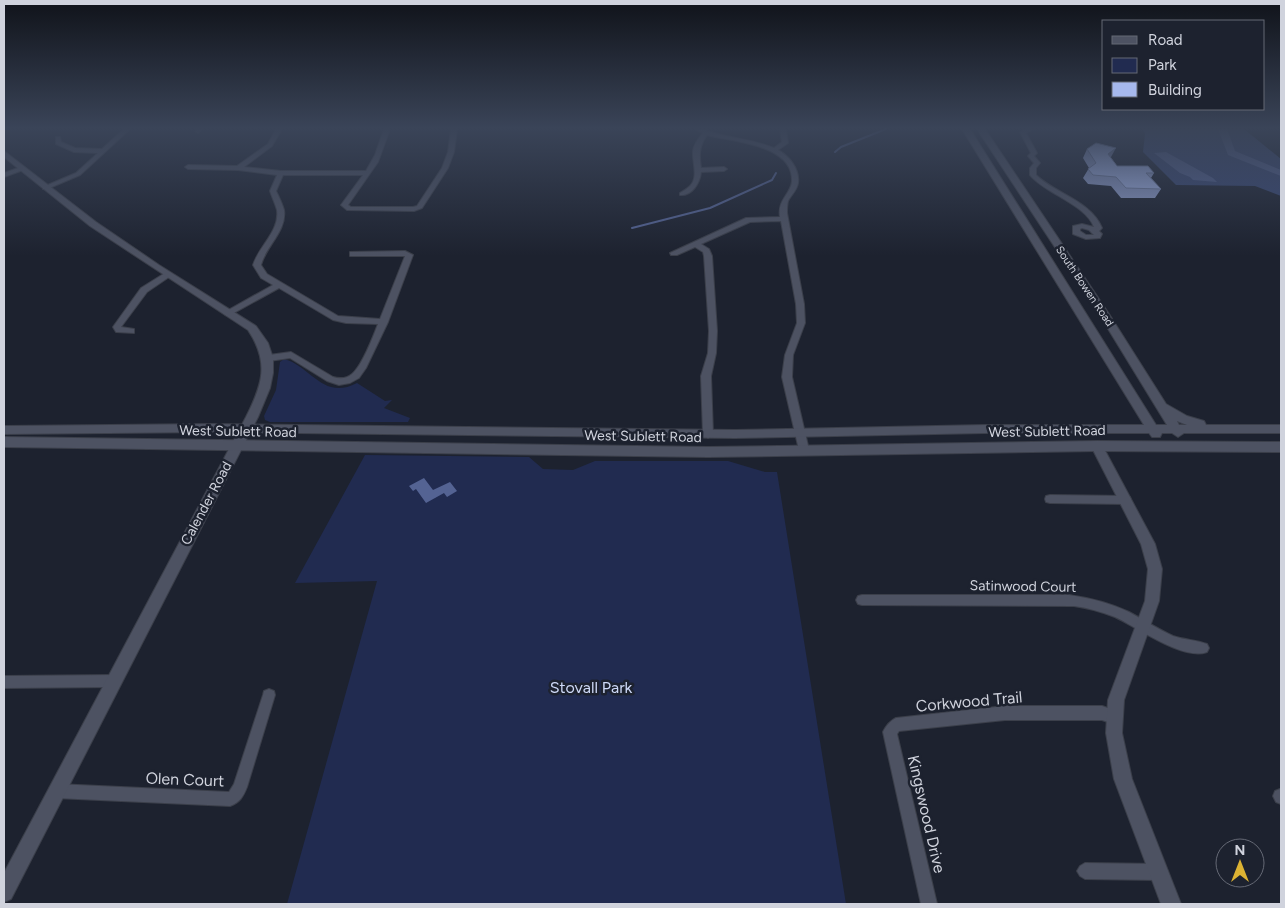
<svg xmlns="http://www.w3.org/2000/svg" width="1285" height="908" font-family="Figtree,sans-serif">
<rect width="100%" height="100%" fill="#1d222f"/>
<g fill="#212b50">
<path d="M 284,359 C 311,366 323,401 357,383 L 385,401 L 392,400 L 384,408 L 410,418 L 408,422 L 270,422 L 265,420 L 264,416 L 276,390 L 280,362 Z"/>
<polygon points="365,455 529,457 543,469 573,470 595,461 728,461 765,472 777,472 846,904 287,904 377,581 295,583"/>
</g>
<polygon fill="#394875" points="1142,129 1244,129 1281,159 1281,196 1255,186 1176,185 1143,152 1145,134"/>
<g fill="#546393">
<polygon points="1166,152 1213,178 1217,182 1193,180 1190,177 1180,173 1154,153"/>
<polygon points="424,478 433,490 450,482 457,491 447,497 444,493 426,503 416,489 413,491 409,486"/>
</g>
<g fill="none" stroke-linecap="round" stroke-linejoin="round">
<g stroke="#546393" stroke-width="2">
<polyline points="835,152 841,147 886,129"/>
<polyline points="632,228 710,208 772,180 776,173"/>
</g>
<polygon fill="#546393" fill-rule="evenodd" points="1218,129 1227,129 1235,151 1281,170 1281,176 1228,155"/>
<g stroke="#3b3f4a" stroke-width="2">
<g id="minor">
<polygon points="124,129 130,129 80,175 47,189 43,189 43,187 76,173 98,153 74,152 56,144 56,137 60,137 61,142 75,148 102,149"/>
<polygon points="196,129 202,129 198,133 195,131"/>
<path d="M 276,129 L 282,129 L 272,146 L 244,167 L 281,171 L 366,171 L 375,155 L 384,129 L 390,129 L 378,162 L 348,205 L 351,207 L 413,207 L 417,206 L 442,168 L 448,152 L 451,129 L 457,129 L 454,152 L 448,168 L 422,208 L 414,211 L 347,210 L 341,205 L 363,175 L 283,175 L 276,191 C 279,197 282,203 284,210 C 287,231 266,246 261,265 L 267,274 L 338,316 L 380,319 L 405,256 L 350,256 L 350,252 L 405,251 L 413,255 L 388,322 L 366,368 L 359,378 L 350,383 L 339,385 L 327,381 L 290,358 L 269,361 L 265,358 L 269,355 L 291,352 L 333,377 C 340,379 346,379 352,374 C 362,366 373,337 378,324 L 346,323 L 333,320 L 279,288 L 230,315 L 227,316 L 223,313 L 273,285 L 261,278 L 253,265 C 259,246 280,231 277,210 C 275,203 272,197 270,191 L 277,175 L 238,170 L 188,169 L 185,167 L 188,165 L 237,166 L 268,144 Z"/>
<path d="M 695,129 C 705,129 713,133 722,135 C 740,139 757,141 774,148 L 782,142 L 780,129 L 786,129 L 788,143 L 778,150 C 789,156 800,169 798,183 C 797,190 791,195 788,201 C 787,205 787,209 787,213 L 804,304 L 805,323 L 793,355 L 792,377 L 809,450 L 808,453 L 804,454 L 799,450 L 782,377 L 785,355 L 797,323 L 796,304 L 781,221 L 750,222 L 701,244 L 709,249 L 712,256 L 717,331 L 716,353 L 711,376 L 713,434 L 708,438 L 703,434 L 701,376 L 708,353 L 709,331 L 704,256 L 703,252 L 695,247 L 677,255 L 671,255 L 670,253 L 746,218 L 780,217 C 777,200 791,194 792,181 C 793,144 733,142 707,135 C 699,146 699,155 701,168 L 724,167 L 727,169 L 724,171 L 701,172 C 700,183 692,196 680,195 L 680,193 C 683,191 687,189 690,186 C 699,177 692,162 693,151 C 694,144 698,139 703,133 Z"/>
<path d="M 1025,129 L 1033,129 L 1026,133 L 1037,153 L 1034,156 L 1040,163 L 1036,168 L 1036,175 C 1056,194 1091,201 1102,228 L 1099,231 L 1102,234 L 1100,238 L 1086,239 L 1073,234 L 1073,226 L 1082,224 L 1094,227 C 1085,204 1046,194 1030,175 L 1030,168 L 1034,163 L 1028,156 L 1031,153 L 1020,132 ZM 1082,228 L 1089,230 L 1094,235 L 1086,235 L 1080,231 L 1080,229 Z"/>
<polygon points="21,167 23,168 23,170 4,177 4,173"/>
<polygon points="165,273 171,273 172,275 147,292 121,327 134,329 134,333 116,332 113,327 141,288"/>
<polygon points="1050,495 1126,496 1130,497 1131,500 1130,503 1126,504 1050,503 1046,502 1045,499 1046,496"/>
<path d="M 862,595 L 1069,595 C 1090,598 1110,603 1129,612 C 1144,620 1158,629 1173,636 C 1185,640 1197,640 1207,644 L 1209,648 L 1207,652 C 1183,661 1137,627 1115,617 C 1102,612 1089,608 1074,606 L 862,605 L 858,604 L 856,600 L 858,596 Z"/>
<polygon points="113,675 118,677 119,681 118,685 113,687 4,688 4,676"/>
<path d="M 269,689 L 274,691 L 275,695 L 247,787 C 243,797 240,802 230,806 L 56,798 L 51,796 L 49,791 L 51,786 L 56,784 L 229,792 L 234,784 L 263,695 L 264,691 Z"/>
<path d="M 1005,706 L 1102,706 L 1119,712 L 1121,717 L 1119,722 L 1114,724 L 1102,720 L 1005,720 L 899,731 L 897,734 L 937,904 L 921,904 L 883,732 C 886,726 890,721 896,718 Z"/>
<polygon points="1280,789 1281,789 1281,804 1276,802 1273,796 1275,791"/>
<polygon points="1085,863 1158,864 1163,867 1166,872 1163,877 1158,880 1085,879 1080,876 1077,871 1080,866"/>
</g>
</g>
<g stroke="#3b3f4a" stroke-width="2">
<g id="tertiary">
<path d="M 4,151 L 96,222 L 159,265 L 256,326 L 268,343 L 273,358 L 273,373 L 270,388 L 258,417 L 11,899 L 4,902 L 4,873 L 246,417 C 262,385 270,363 248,330 L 90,226 L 4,157 Z"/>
<polygon points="1097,441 1101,443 1155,544 1162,569 1159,601 1124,700 1122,733 1132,779 1181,904 1161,904 1114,779 1106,733 1108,700 1145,601 1148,569 1141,544 1091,446 1093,443"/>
</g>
</g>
<g stroke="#3b3f4a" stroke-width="2">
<g id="secondary">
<path d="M 962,129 L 970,129 L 1156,425 L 1167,425 L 1099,314 L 977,129 L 985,129 L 1109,314 L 1166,404 L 1187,416 L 1204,421 L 1206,425 L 1281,425 L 1281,433 L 1184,433 L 1178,437 L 1172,433 L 1162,433 L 1160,437 L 1152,437 L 1149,433 L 985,433 L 735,438 L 212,432 L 4,434 L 4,426 L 212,424 L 735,430 L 985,425 L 1144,425 ZM 1177,421 L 1187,425 L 1179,425 Z"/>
<polygon points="4,437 708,447 1097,441 1281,442 1281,452 1097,451 708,457 4,447"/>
</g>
</g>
<use href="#minor" fill="#4d5262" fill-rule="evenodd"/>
<use href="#tertiary" fill="#4d5262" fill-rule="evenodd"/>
<use href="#secondary" fill="#4d5262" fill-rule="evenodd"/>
</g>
<polygon fill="#8f9ecc" points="1087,149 1111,157 1111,158 1117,166 1154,173 1151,178 1161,189 1155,198 1121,198 1111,186 1088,184 1083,178 1089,168 1083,158"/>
<polygon fill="#7481a6" points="1116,148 1111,157 1103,163 1108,154"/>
<polygon fill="#a6b8ed" stroke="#7481a6" points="1096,143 1116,148 1108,154 1117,166 1148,166 1154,173 1146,173 1161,189 1126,188 1116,177 1093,175 1088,169 1096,163 1087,149"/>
<linearGradient id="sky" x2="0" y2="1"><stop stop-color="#10131a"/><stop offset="0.5" stop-color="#3a4458"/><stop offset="1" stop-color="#3a4458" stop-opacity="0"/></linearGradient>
<rect width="1285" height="256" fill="url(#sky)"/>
<g text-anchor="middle" stroke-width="5" stroke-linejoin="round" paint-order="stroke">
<g font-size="11" fill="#d0d3dd" stroke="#1d222f">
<text transform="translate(1085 286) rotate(56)" y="4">South Bowen Road</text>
</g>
<g font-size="14" fill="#d0d3dd" stroke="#1d222f">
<text transform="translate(238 431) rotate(1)" y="5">West Sublett Road</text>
<text transform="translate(1047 431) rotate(-1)" y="5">West Sublett Road</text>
<text transform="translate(643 436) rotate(1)" y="5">West Sublett Road</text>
<text transform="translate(206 503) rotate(-62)" y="5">Calender Road</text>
<text transform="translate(1023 586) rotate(1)" y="5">Satinwood Court</text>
</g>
<g font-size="16" fill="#ced9f7" stroke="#1d222f">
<text x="591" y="693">Stovall Park</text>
</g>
<g font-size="16" fill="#d0d3dd" stroke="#1d222f">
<text transform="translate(969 701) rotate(-5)" y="6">Corkwood Trail</text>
<text transform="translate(185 779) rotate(2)" y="6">Olen Court</text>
<text transform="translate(927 814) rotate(77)" y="6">Kingswood Drive</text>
</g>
</g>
<rect width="1285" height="908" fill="none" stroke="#d0d3dd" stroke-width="10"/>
<rect x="1102" y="20" width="162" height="90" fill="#1d222f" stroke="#656975"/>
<rect x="1112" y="36" width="25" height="8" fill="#4d5262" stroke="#656975"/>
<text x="1148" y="45" font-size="15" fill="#d0d3dd">Road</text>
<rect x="1112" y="58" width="25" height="15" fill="#212b50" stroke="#656975"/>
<text x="1148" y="70" font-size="15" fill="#d0d3dd">Park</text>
<rect x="1112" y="82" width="25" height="15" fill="#a6b8ed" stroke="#656975"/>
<text x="1148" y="95" font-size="15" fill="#d0d3dd">Building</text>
<g transform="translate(1240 863)"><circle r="24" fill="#1d222f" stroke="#656975"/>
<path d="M0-4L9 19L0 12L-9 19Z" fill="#dcb233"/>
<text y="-8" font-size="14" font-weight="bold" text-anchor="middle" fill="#d0d3dd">N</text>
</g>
</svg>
